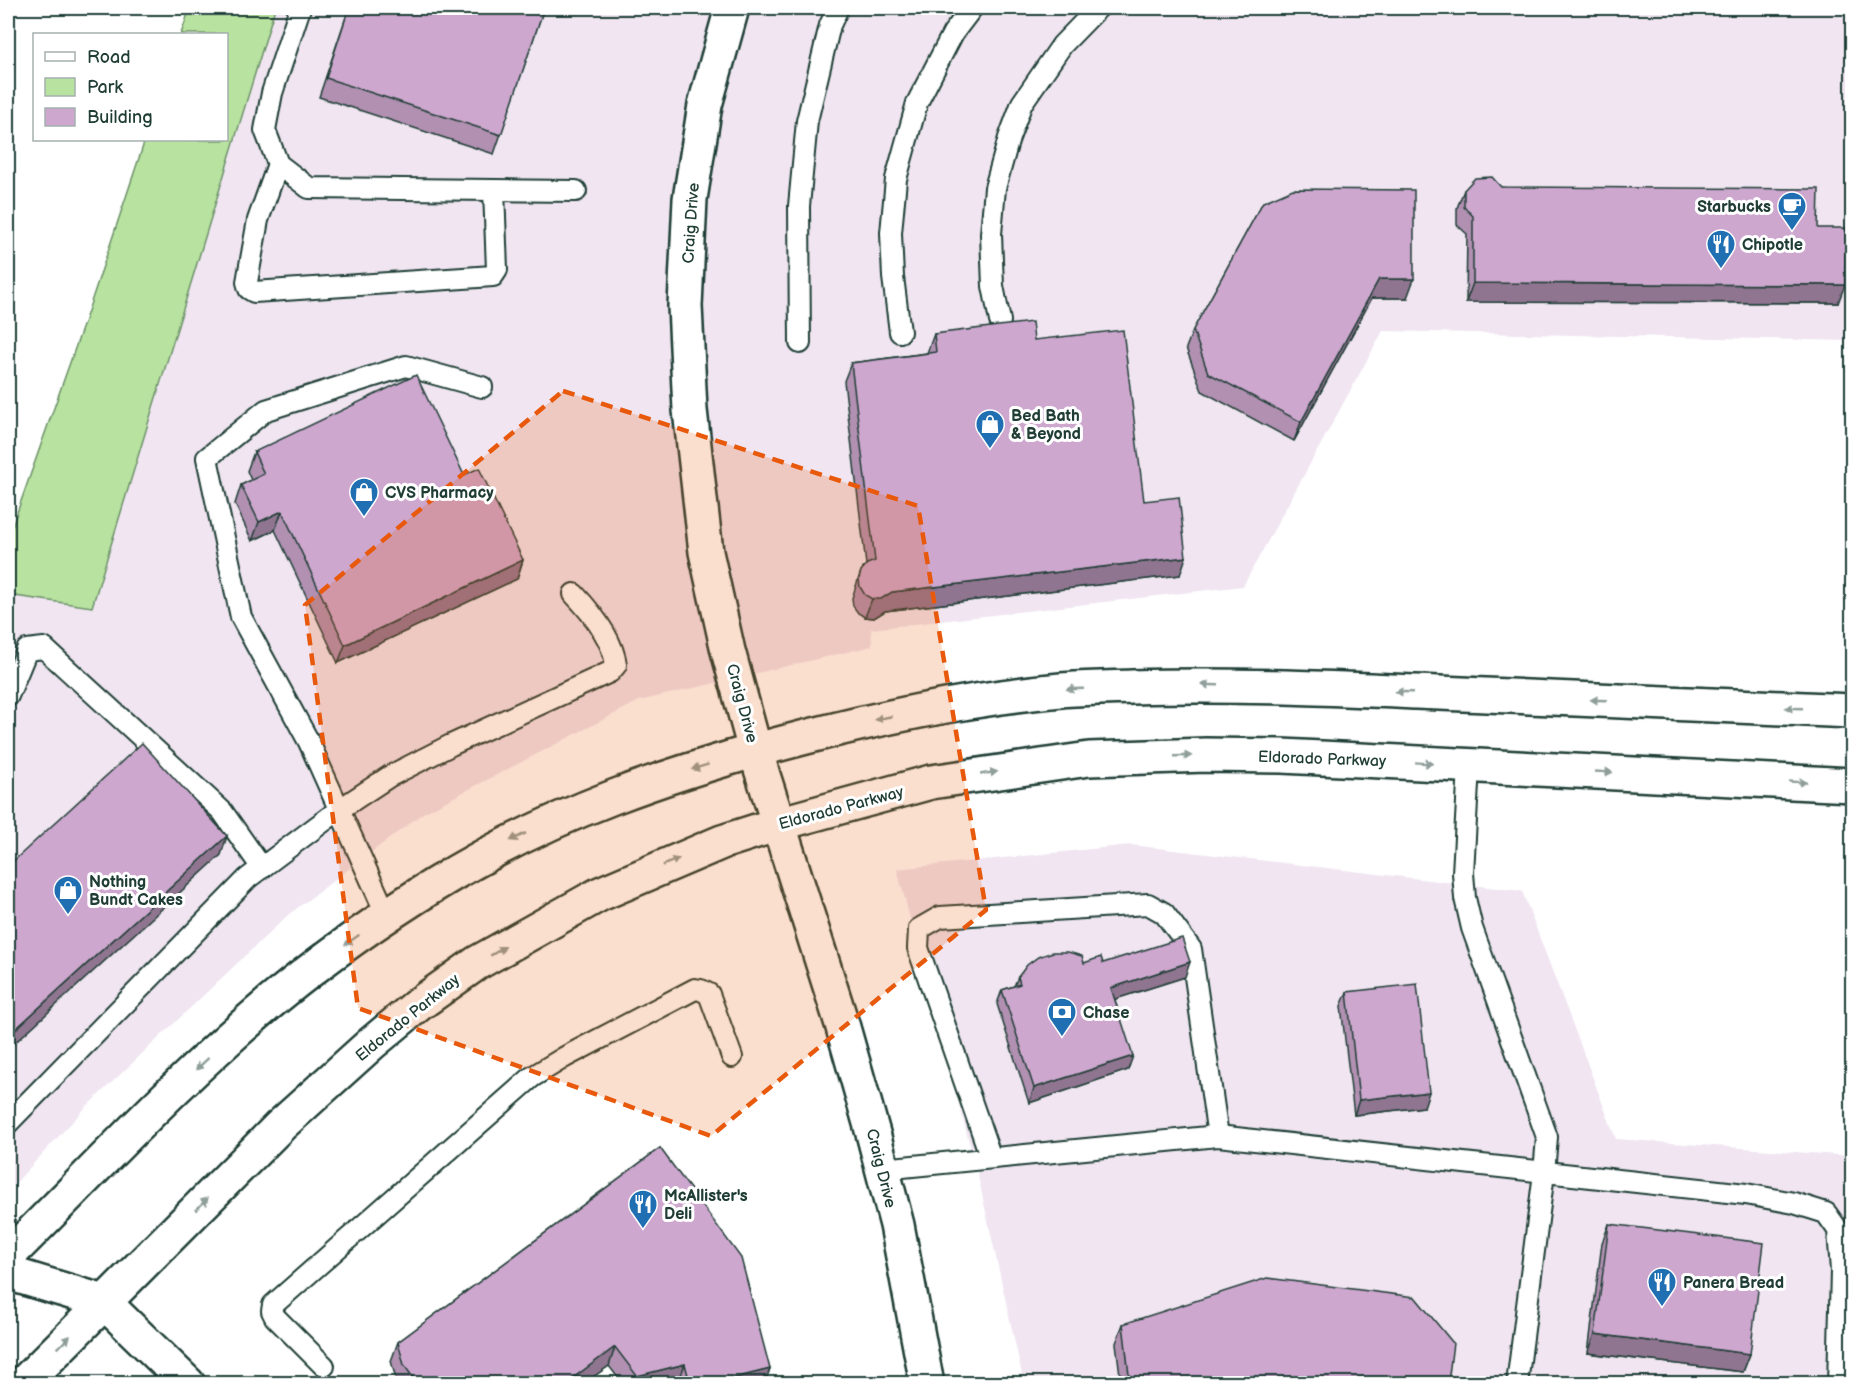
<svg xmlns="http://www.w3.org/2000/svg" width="1860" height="1391" font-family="'Balsamiq Sans',sans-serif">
<rect width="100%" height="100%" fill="#fff"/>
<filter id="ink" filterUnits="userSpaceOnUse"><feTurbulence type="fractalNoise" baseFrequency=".0167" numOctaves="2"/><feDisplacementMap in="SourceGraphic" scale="12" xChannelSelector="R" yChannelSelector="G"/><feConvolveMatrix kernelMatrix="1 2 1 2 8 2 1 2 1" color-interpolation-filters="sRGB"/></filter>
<g filter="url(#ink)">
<g fill="#f0e5f1">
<polygon points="275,8 1852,8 1852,341 1383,331 1243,586 871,629 872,646 639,701 423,813 288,915 86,1107 8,1191 8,595 92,607"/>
<polygon points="1131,845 1522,891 1616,1139 1852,1156 1852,1383 1024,1383 978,1176 897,869"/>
</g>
<polygon fill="#b8e29f" stroke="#6c906a" stroke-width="1.5" points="190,8 275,8 92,607 8,595 8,538 84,323 145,140 226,140 226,34 181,34"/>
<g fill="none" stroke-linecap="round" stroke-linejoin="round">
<g stroke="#1f3d34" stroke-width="24">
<g id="lane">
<polyline points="300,8 272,93 265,130 278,164 309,188 576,191"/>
<polyline points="278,164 258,220 247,282 249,289 254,292 493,276 497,270 494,190"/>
<polyline points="1000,321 993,286 991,234 995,188 1009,138 1022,103 1062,45 1098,8"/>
<polyline points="900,332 893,277 891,233 896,179 917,103 953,33 972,8"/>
<polyline points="800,343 799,206 807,121 830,25 838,8"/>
<polyline points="8,696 27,650 44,648 222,811 262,868"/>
<polyline points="1469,766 1463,873 1465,898 1472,928 1547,1137 1544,1173 1517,1384"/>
<polyline points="387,916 309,742 241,617 207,458 266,410 406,366 482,387"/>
<path d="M 8,1123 L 248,878 L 340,809 L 390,776 L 451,745 L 610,672 L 616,665 C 613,639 592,613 574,594"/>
<polyline points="991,1158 918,948 919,929 940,917 1148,904 1164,913 1191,949 1218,1136"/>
<polyline points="882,1169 1218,1136 1746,1194 1794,1203 1826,1213 1838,1230 1841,1271 1838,1384"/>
<polyline points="324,1366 275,1317 272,1311 273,1305 532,1077 565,1057 695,989 701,990 709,994 732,1057"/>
</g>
</g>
<g stroke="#1f3d34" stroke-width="38">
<g id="street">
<polyline points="732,8 705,105 690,199 685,306 690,410 706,552 728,651 755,750 842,1024 874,1137 897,1225 927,1384"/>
<polyline points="8,1273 104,1302 188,1384"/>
</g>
</g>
<g stroke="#1f3d34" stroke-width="38">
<g id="primary">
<path d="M 8,1256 C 96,1169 182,1075 278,996 C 328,955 381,918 436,884 C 551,813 671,772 802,738 C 887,716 973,698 1061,690 C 1084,688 1108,688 1132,687 C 1227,684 1321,688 1416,692 C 1562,698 1707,705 1852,711"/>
<polyline points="23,1384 280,1126 372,1043 419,1004 477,963 600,894 722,842 778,824 931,782 1089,759 1206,755 1282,756 1852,785"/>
</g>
</g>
<use href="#lane" stroke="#fff" stroke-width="20"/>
<use href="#street" stroke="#fff" stroke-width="33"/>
<use href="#primary" stroke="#fff" stroke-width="33"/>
</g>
<g fill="#b190b2" stroke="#1f3d34" stroke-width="1.5">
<polygon points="349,8 544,8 494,154 319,97"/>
<polygon points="1501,187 1818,228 1838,303 1466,302 1467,234 1457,225 1457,208 1464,190"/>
<polygon points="1263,202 1407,298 1372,298 1294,441 1202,391 1186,348 1193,330"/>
<polygon points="934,334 1034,340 1144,501 1180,575 885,611 874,618 865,617 858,613 853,606 852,598 861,571 866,565 844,381 851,363 927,353"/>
<polygon points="254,452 464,475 523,560 517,579 338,663 275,530 252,541 235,504 241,485 251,480 247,471"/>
<polygon points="1084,963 1185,977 1115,999 1128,1070 1029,1103 997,1004 1002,990 1014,986 1018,977"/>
<polygon points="1347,992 1424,1107 1354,1115 1341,1006"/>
<polygon points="660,1148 765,1383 622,1383 609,1366 584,1383 397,1383 391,1361 398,1342"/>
<polygon points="1609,1224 1750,1354 1743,1372 1588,1353 1602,1243"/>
<polygon points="1123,1324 1448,1383 1121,1383 1116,1343"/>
</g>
<g fill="#907591" stroke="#1f3d34" stroke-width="1.5">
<polygon points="1379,279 1414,279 1407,298 1372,298 1294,441 1301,422"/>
<polygon points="1473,283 1845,285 1838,303 1466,302"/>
<polygon points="282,511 275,530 252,541 259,522"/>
<polygon points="1186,557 1180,575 885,611 874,618 865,617 872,599 892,592"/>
<polygon points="523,560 517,579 338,663 345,645"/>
<polygon points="227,836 221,855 8,1049 8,1036"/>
<polygon points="1190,962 1185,977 1106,1002 1111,988"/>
<polygon points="1133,1056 1128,1070 1029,1103 1034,1088"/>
<polygon points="1429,1092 1424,1107 1354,1115 1359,1100"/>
<polygon points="1595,1334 1750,1354 1743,1372 1588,1353"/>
<polygon points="615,1347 609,1366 584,1383 566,1383"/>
<polygon points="685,1364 678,1383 634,1383 637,1376"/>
<polygon points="770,1369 765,1383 714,1383"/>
</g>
<g fill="#cea7cf" stroke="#1f3d34" stroke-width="1.5">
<polygon points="349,8 544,8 501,135 326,78"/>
<polygon points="1492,177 1501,187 1819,189 1818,228 1846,228 1845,285 1473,283 1473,216 1464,207 1464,190 1475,178"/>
<polygon points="1293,189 1414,190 1414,279 1379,279 1301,422 1208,373 1193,330 1263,202"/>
<polygon points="1032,322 1034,340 1123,330 1144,501 1179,497 1186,557 892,592 881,599 872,599 865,595 860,587 859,579 861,571 867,564 875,561 851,363 936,352 934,334"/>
<polygon points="416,375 464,475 479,468 523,560 345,645 282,511 259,522 241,485 264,474 254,452"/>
<polygon points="142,743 227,836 8,1036 8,866"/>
<polygon points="1182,938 1190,962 1111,988 1133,1056 1034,1088 1002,990 1020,984 1018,977 1027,965 1038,957 1053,952 1068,952 1082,956 1084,963 1101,957 1103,963"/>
<polygon points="1417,984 1429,1092 1359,1100 1347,992"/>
<polygon points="660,1148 741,1258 770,1369 714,1383 690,1383 685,1364 637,1376 615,1347 566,1383 417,1383 404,1365 398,1342"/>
<polygon points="1609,1224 1764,1243 1750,1354 1595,1334"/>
<polygon points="1267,1278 1415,1297 1453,1343 1448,1383 1169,1383 1169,1382 1164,1383 1130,1383 1123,1324"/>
</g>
<defs><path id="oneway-solid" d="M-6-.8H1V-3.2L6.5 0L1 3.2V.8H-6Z" transform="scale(1.5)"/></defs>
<g fill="#8f9e9a">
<use href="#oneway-solid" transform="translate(1210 685) rotate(-178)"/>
<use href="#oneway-solid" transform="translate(1075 689) rotate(178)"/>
<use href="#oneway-solid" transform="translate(1404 692) rotate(-178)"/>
<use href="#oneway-solid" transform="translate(1599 700) rotate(-178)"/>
<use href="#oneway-solid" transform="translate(1794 708) rotate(-178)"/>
<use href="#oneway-solid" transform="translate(883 718) rotate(169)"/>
<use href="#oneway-solid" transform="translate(1183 756) rotate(-2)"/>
<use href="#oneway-solid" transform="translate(1424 763) rotate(4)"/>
<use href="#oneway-solid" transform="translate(700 767) rotate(163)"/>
<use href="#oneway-solid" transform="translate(1604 772) rotate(3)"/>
<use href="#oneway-solid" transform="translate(989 773) rotate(-9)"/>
<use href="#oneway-solid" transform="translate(1798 782) rotate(3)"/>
<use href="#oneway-solid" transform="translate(518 837) rotate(154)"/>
<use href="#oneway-solid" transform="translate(671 862) rotate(-23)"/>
<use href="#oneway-solid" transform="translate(352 940) rotate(145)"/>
<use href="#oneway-solid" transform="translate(498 951) rotate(-31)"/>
<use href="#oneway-solid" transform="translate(202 1064) rotate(137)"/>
<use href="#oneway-solid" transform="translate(202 1204) rotate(-45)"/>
<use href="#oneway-solid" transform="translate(64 1342) rotate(-45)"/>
</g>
</g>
<path fill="#e8590c" fill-opacity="0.2" stroke="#e8590c" stroke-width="4.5" stroke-dasharray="12 8" stroke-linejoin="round" d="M 563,391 L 918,506 L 986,910 L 711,1136 L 358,1008 L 305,605 Z"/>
<defs>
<g id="cafe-pin" transform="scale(1.5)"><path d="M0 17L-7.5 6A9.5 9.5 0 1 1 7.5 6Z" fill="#1f6fb2" stroke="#fff"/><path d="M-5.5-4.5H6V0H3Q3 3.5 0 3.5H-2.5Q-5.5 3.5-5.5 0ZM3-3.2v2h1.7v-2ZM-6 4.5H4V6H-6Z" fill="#fff"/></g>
<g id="restaurant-pin" transform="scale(1.5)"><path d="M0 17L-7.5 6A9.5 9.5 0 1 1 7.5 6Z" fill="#1f6fb2" stroke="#fff"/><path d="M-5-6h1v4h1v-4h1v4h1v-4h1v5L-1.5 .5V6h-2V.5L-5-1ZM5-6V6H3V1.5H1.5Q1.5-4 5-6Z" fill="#fff"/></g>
<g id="shop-pin" transform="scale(1.5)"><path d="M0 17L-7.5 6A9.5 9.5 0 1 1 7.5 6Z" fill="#1f6fb2" stroke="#fff"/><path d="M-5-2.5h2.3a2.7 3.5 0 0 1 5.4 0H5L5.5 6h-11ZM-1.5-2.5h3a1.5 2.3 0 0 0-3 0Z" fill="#fff"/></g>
<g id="bank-pin" transform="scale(1.5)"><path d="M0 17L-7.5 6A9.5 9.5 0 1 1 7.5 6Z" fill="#1f6fb2" stroke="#fff"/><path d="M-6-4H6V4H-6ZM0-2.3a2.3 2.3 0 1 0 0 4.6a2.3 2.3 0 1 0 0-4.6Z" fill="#fff"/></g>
</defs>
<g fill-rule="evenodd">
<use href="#cafe-pin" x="1792" y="206"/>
<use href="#restaurant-pin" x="1721" y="244"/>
<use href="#shop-pin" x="990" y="424"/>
<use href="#shop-pin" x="364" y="492"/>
<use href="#shop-pin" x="68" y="890"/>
<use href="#bank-pin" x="1062" y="1012"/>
<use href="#restaurant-pin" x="643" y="1204"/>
<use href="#restaurant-pin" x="1662" y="1282"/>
</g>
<g text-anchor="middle" stroke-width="6" stroke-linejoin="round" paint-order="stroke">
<g font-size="16" font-weight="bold" fill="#1f3d34" stroke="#fff" text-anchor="start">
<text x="1771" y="212" text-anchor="end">Starbucks</text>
<text x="1742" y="250">Chipotle</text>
<text x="1011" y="421">Bed Bath<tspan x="1011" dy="18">&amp; Beyond</tspan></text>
<text x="385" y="498">CVS Pharmacy</text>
<text x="89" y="887">Nothing<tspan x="89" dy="18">Bundt Cakes</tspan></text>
<text x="1083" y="1018">Chase</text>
<text x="664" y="1201">McAllister's<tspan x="664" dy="18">Deli</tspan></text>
<text x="1683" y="1288">Panera Bread</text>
</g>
<g font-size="16" fill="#1f3d34" stroke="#fff">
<text transform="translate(690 223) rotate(-86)" y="6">Craig Drive</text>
<text transform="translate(743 703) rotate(75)" y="6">Craig Drive</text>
<text transform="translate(1322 758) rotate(2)" y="6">Eldorado Parkway</text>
<text transform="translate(841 807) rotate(-15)" y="6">Eldorado Parkway</text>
<text transform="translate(407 1017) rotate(-39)" y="6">Eldorado Parkway</text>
<text transform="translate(882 1168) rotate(76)" y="6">Craig Drive</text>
</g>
</g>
<rect width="1860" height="1391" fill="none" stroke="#fff" stroke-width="30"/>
<rect x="15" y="15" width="1830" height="1361" fill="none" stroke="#1f3d34" stroke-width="2" filter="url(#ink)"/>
<rect x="33" y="33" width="195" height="108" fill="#ffffff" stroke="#a5b1ae" stroke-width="1.5"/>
<rect x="45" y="52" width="30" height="9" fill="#ffffff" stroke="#a5b1ae" stroke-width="1.5"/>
<text x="87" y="63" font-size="18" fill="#1f3d34">Road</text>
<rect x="45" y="78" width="30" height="18" fill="#b8e29f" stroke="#a5b1ae" stroke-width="1.5"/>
<text x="87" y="93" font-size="18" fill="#1f3d34">Park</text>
<rect x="45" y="108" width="30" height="18" fill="#cea7cf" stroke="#a5b1ae" stroke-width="1.5"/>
<text x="87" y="123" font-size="18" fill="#1f3d34">Building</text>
</svg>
